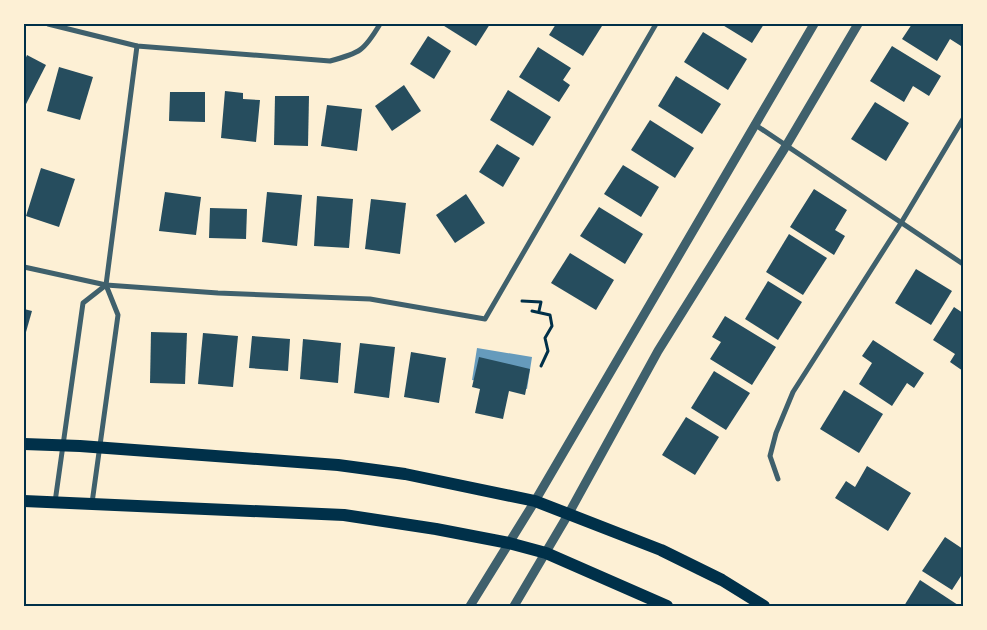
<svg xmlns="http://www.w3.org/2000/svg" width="987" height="630" font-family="Montserrat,sans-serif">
<rect width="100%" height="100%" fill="#fdf0d5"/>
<polygon fill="#669bbc" points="477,348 532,357 527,389 472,380"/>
<g fill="#264d5e">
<polygon points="441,24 490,24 476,46"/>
<polygon points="556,24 598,24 602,26 583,56 549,35"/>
<polygon points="721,24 764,24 752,43"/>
<polygon points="912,24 962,24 963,43 961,46 950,39 937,61 902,39"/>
<polygon points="703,32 747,59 728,90 684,62"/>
<polygon points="428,36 451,51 434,79 410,64"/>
<polygon points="892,46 941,76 929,96 913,86 904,102 870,81"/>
<polygon points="538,47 571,68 563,80 570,85 559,102 519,77"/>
<polygon points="27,55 46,65 24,108 24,62"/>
<polygon points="59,67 93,77 80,120 47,111"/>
<polygon points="676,76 721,104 702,134 658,106"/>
<polygon points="404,85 421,111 392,131 375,106"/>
<polygon points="508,90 551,117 533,146 490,120"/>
<polygon points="225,91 243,93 243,99 260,100 256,142 221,138"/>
<polygon points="170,92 205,92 205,122 169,121"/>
<polygon points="275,96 309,96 308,146 274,145"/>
<polygon points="875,102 909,123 886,161 851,139"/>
<polygon points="327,105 362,109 357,151 321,146"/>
<polygon points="650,120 694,148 675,178 631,150"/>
<polygon points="497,144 520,158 503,187 479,172"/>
<polygon points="623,165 659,187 641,217 604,194"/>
<polygon points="41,168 75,179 59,227 26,216"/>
<polygon points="814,189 847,210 835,230 845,236 834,255 790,227"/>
<polygon points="165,192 201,197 196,235 159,231"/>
<polygon points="267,192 302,195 297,246 262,242"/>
<polygon points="466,194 485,223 455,243 436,215"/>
<polygon points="317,196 353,199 349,248 314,246"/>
<polygon points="371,199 406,203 400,254 365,249"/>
<polygon points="599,207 643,234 625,264 580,236"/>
<polygon points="210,208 247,209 246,239 209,238"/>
<polygon points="789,234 827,258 803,295 766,272"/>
<polygon points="570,253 614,280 596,310 551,283"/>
<polygon points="916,269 952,291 931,325 895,303"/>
<polygon points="768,281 802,302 778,340 745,319"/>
<polygon points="954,307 963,313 963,371 950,362 955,354 933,340"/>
<polygon points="24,309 32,311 24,339"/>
<polygon points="725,316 776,347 752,385 710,359 721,342 712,337"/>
<polygon points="151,332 187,333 185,384 150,383"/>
<polygon points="203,333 238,336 233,387 198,384"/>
<polygon points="252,336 290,339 288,371 249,368"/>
<polygon points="303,339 341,343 338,383 300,379"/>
<polygon points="873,340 924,373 914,388 907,383 892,406 859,384 872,363 862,356"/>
<polygon points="360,343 395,347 389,398 354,393"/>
<polygon points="411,352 446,358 439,403 404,397"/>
<polygon points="479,357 530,369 525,395 509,391 503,419 475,413 480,389 472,387"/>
<polygon points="714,371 750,393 726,430 691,408"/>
<polygon points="844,390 883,414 859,453 820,429"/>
<polygon points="686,417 719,437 695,475 662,455"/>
<polygon points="867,466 911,493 888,531 835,498 846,481 855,487"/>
<polygon points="945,537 963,549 963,577 961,576 952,590 922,571"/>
<polygon points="920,580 958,605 957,606 904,606"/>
</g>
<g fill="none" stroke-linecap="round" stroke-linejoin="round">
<g stroke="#003049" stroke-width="3">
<polyline points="522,301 541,302 539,311"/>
<polyline points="532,311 550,315 552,326 545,338 548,351 541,366"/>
</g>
<g stroke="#3f606c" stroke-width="5">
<path d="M 48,24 L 137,46 L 330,61 C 360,53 364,51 380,24"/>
<polyline points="754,124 963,264"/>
<polyline points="24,267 106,285 218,293 370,299 485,319 656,24"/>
<polyline points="778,479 770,456 776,433 793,392 901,223 963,119"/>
<polyline points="55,502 83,303 106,285"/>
<polyline points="92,503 118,315 106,285 137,46"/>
</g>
<g stroke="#3f606c" stroke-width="9">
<polyline points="470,606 535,501 814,24"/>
<polyline points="514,606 569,513 658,351 786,146 858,24"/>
</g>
<g stroke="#003049" stroke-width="12">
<polyline points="24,444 80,446 338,465 405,474 535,501 661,550 722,580 764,606"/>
<polyline points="24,501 344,515 436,529 509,543 546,553 667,606"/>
</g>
</g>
<rect width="987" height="630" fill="none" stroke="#fdf0d5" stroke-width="50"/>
<rect x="25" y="25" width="937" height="580" fill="none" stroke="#003049" stroke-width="2"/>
</svg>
